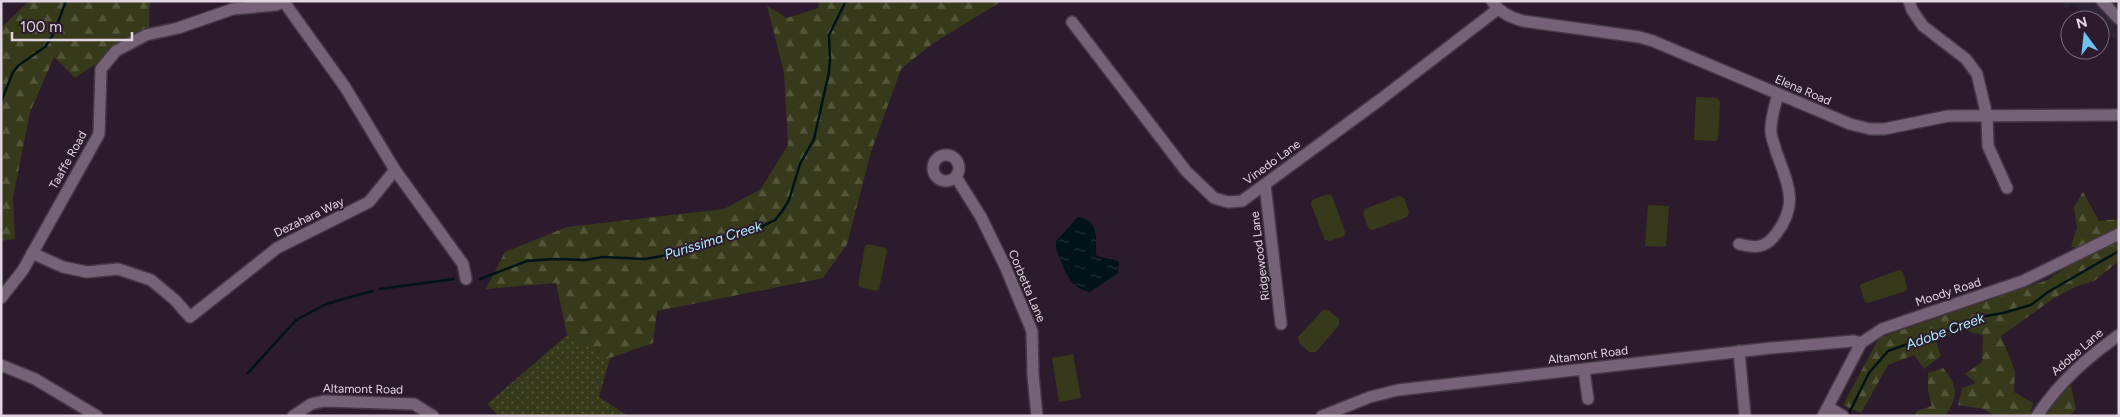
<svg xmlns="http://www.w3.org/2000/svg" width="2120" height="417" font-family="Figtree,sans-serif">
<defs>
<pattern id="grass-dots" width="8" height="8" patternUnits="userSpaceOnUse" patternTransform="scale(1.25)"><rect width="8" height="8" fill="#373a1a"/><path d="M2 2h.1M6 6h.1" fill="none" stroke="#54563b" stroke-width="1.8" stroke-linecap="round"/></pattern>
<pattern id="forest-firs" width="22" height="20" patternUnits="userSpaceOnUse" patternTransform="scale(1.25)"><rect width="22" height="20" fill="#373a1a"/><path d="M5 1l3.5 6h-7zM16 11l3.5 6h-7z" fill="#54563b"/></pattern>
<pattern id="water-ripples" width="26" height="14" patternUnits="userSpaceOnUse" patternTransform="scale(1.25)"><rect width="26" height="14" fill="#001318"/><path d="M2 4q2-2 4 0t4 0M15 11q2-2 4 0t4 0" fill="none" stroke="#253439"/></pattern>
</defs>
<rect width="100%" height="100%" fill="#2c1b2c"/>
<polygon fill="#2d2535" points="2061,1 2119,1 2119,41 2100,29 2100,20 2090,20 2074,4 2066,8"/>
<polygon fill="url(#grass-dots)" points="567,335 610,358 599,397 628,416 499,416 487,404"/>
<g fill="url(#forest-firs)">
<polygon points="29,1 150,1 149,27 75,78 54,57 30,112 13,198 15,239 1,241 1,28"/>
<polygon points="819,1 1002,1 932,44 901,69 871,152 847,244 823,278 657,311 653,343 610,358 567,335 556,283 486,289 505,252 567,227 724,209 761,189 788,145 784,72 767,6 787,18 818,8"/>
<polygon points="2083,192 2099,221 2119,219 2119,229 2108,232 2077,249 2071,246 2077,228 2074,207"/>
<polygon points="2119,240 2119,261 2094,281 2077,286 2054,298 2001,336 2015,371 2014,392 2033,403 2030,416 1995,416 1984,409 1958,405 1962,388 1976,383 1965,374 1982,362 1983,335 1970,332 1965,328 1936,341 1941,356 1924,369 1914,355 1888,365 1861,413 1843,405 1879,338 2047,280 2099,247"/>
<path d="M 1943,368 C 1958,386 1959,396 1945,416 L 1914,416 L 1917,411 L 1932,406 L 1928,391 L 1928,373 Z"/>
<polygon points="2071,386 2076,409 2070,416 2045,416 2060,393"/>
</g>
<g fill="#373a1a">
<polygon points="1696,97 1717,98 1720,102 1718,139 1715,141 1694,140"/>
<polygon points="1328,194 1332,196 1345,232 1344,236 1330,241 1325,240 1311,204 1312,200"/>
<polygon points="1399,196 1404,198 1409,212 1407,217 1373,230 1369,229 1363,214 1365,209"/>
<polygon points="1648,205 1669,206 1666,247 1645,246"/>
<polygon points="868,244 885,248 887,251 879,289 876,291 860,287 858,284 865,246"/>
<polygon points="1899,270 1903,272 1907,288 1906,291 1868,303 1865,302 1860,287 1861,284"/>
<polygon points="1323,310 1328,310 1339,319 1339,325 1316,352 1309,352 1299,343 1298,337"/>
<polygon points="1073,354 1081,398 1059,402 1052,358"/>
</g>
<path fill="url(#water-ripples)" d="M 1078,217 C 1099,220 1096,238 1096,255 C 1104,260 1112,257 1119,262 L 1118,273 L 1090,292 C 1073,289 1066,276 1061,261 C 1058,253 1055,250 1056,241 Z"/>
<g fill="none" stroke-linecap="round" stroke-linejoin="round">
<g stroke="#001318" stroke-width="2.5">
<polyline points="1,102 13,72 19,65 45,47 54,33 66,1"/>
<polyline points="480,279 527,261 554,259 585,260 602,257 645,259 668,255 699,243 757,229 775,220 783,210 789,200 800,164 814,139 829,72 830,58 829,35 846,1"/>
<polyline points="380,289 454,279"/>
<polyline points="248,373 296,320 326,304 372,291"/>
<polyline points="1849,413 1869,373 1888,351 1919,340 1934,338 1975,318 2003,313 2031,305 2048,292 2119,251"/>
</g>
<g stroke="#453845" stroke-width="14">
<g id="minor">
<path d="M 1492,1 C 1500,13 1510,17 1523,21 L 1639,37 L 1653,41 L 1850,124 L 1870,129 L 1884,129 L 1948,116 L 2119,115"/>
<polyline points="1909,1 1912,10 1923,26 1966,59 1977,74 1987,116 1988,146 2007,188"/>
<polyline points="2102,1 2119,19"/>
<polyline points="1072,22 1186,171 1214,198 1228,202 1242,201 1381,99 1498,9"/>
<circle cx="946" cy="168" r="13"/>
<polyline points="395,170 463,264 466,279"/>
<polyline points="956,177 981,217 1005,266 1032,331 1033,375 1037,416"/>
<polyline points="1265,185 1281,324"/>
<path d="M 1739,244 C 1755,248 1765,249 1776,234 C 1800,203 1787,183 1776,151 C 1775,145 1771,138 1771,132 C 1770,120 1775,106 1778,94"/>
<polyline points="32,253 63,267 87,272 118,269 151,280 175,300 190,317 277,248 369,202 395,170 345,87 284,2"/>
<polyline points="1,298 23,270 99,134 101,69 116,51 146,35 178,28 233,9 276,5 284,1"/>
<polyline points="1739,351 1745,416"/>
<polyline points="1,365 35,379 97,416"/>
<polyline points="1584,370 1588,399"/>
<polyline points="1828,407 1843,416"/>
<polyline points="293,416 311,404 324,401 414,404 433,416"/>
<polyline points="1322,416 1370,397 1398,390 1771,348 1854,341 1861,343"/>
<polyline points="1823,416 1861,343 1882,329 2023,281 2119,234"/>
<path d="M 2037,416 C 2059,382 2087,358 2119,335"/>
</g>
</g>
<use href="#minor" stroke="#756276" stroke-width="11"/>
</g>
<g text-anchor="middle" stroke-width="4" stroke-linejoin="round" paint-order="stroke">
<g font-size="12" fill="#e0d5e0" stroke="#2c1b2c">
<text transform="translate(1803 90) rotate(23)" y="4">Elena Road</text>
<text transform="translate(68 160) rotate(-61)" y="4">Taaffe Road</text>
<text transform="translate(1272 162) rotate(-36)" y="4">Vinedo Lane</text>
<text transform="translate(309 217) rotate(-26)" y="4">Dezahara Way</text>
<text transform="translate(1260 256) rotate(-97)" y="4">Ridgewood Lane</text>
<text transform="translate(1027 286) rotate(67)" y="4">Corbetta Lane</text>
<text transform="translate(1948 292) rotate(-18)" y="4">Moody Road</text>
<text transform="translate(2077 352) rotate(-41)" y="4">Adobe Lane</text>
<text transform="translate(1588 355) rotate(-7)" y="4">Altamont Road</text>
<text transform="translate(363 389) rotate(1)" y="4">Altamont Road</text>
</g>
<g font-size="14" font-style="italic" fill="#b0eefb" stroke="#2c1b2c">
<text transform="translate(713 240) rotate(-17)" y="5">Purissima Creek</text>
<text transform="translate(1945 331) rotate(-20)" y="5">Adobe Creek</text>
</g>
</g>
<rect width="2120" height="417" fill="none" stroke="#e0d5e0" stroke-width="5"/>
<g transform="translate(2085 35) rotate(345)"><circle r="24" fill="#2c1b2c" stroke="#746574"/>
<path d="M0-4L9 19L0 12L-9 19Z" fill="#6cc3f2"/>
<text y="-8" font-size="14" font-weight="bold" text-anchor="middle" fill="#e0d5e0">N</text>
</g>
<path d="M12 32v8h120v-8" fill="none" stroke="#e0d5e0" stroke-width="2.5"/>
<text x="20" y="32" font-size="15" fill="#e0d5e0" stroke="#2c1b2c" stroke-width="4" paint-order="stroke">100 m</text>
</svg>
